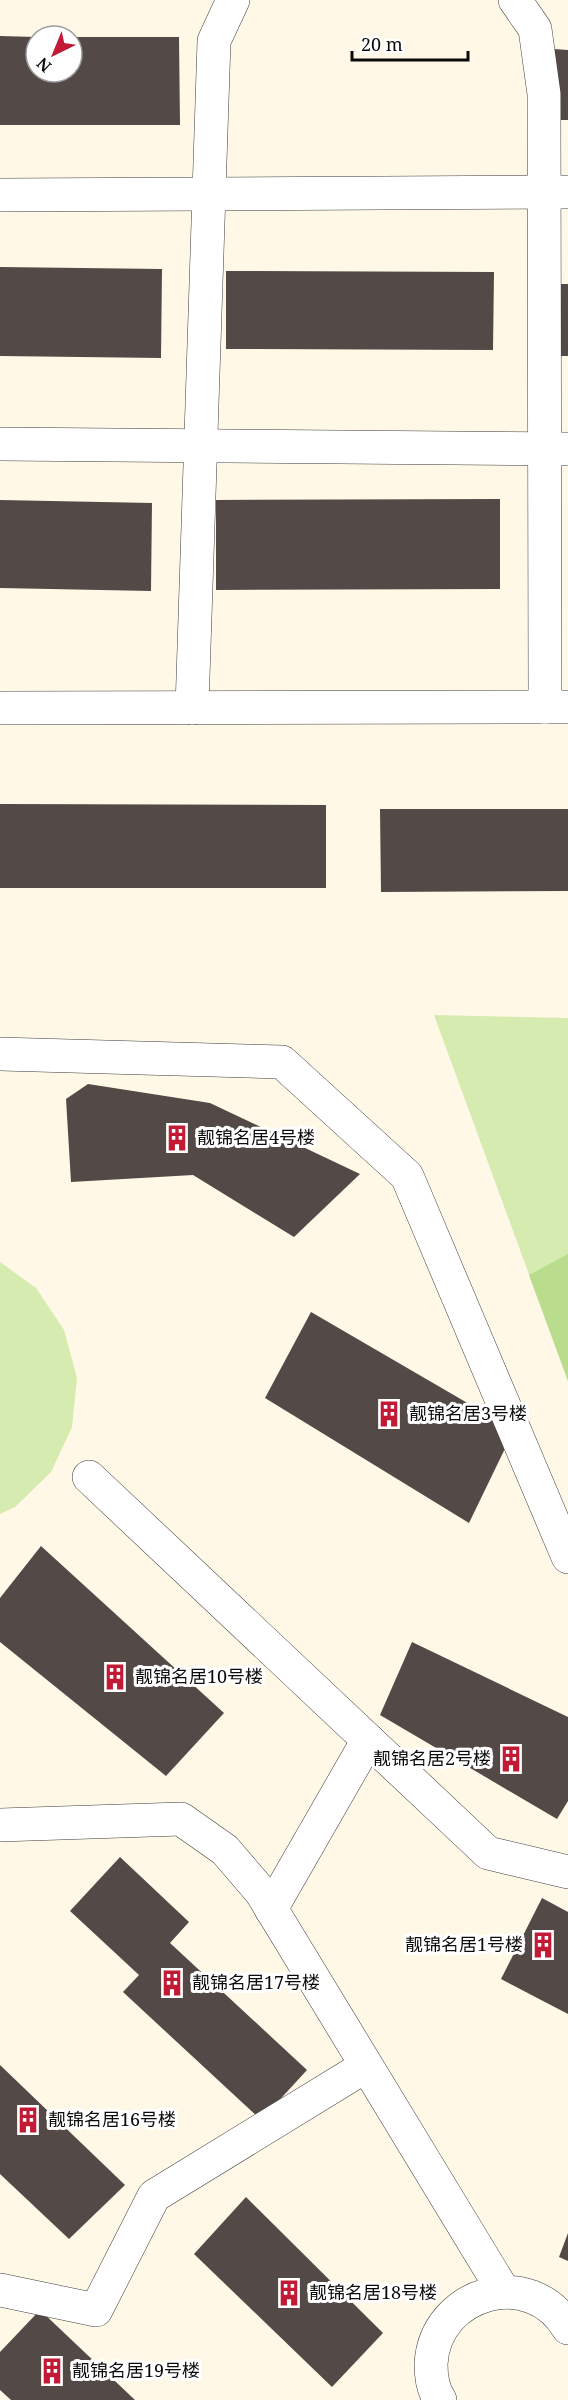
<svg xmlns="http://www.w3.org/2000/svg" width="568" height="2400" font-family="'Noto Serif','Noto Sans SC',serif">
<rect width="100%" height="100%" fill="#fff8e7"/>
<g fill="#d5ebaf">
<polygon points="434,1015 568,1018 568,1381"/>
<polygon points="0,1262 36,1288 64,1330 77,1378 72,1427 51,1472 15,1507 0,1514"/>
</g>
<polygon fill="#badd8d" points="568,1254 568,1381 529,1275"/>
<g fill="#534946">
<polygon points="0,36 36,37 36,72 72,72 72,37 179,37 180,125 0,125"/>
<polygon points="554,49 568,50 568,120 554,120"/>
<polygon points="0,267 162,269 161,358 0,356"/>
<polygon points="226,271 494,272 493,350 226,349"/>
<rect x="556" y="284" width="12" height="72"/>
<polygon points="500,499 500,589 216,590 216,500"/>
<polygon points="0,500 152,503 151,591 0,588"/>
<polygon points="0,804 326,805 326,888 0,888"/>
<polygon points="380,809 568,809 568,891 381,892"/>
<polygon points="88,1084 210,1103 360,1174 294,1237 193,1175 71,1182 66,1099"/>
<polygon points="311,1312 514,1430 469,1523 265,1398"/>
<polygon points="41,1546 224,1713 166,1776 0,1642 0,1598"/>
<polygon points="412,1642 568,1717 568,1801 557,1819 380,1715"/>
<polygon points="120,1857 189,1922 170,1943 307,2070 261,2120 123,1992 139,1975 70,1911"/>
<polygon points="542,1898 568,1912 568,2014 501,1979"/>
<polygon points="0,2065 125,2185 69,2239 0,2174"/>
<polygon points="246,2197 383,2333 332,2387 194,2254"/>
<polygon points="568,2233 568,2261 559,2257"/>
<polygon points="40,2310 135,2400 11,2400 0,2390 0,2352"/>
</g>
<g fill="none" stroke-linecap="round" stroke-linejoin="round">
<g stroke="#3d3d3d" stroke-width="34">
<g id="minor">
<polyline points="515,0 535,29 544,94 545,707"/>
<polyline points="0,195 568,192"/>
<polyline points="0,444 568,449"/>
<polyline points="0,708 568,707"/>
<polyline points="192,708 214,41 233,0"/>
<polyline points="0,1054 282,1062 407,1176 568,1557"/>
<polyline points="89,1477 488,1853 568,1872"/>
<polyline points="0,1825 181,1819 225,1850 261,1892 504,2292"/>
<polyline points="271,1909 368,1740"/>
<polyline points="0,2290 96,2310 154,2196 366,2066"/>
<path d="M 440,2400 C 433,2390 431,2376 431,2364 C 435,2291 531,2265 568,2328"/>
</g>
</g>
<use href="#minor" stroke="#fff" stroke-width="33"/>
</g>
<defs>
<g id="building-bare" transform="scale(2.07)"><path d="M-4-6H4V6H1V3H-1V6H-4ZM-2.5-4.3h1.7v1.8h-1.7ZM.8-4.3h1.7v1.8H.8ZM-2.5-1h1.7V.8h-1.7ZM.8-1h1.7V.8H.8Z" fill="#c21a35" stroke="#fff" stroke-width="2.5" paint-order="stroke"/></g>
</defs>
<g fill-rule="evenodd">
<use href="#building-bare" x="177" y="1138"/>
<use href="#building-bare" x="389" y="1414"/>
<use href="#building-bare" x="115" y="1677"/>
<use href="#building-bare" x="511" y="1759"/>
<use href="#building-bare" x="543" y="1945"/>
<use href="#building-bare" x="172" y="1983"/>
<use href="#building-bare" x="28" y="2120"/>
<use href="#building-bare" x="289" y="2293"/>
<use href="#building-bare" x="52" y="2371"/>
</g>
<g text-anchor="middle" stroke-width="6" stroke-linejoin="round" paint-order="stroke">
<g font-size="18" fill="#0a0a0a" stroke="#fff" text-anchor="start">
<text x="197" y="1144">靓锦名居4号楼</text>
<text x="409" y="1420">靓锦名居3号楼</text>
<text x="135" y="1683">靓锦名居10号楼</text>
<text x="491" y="1765" text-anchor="end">靓锦名居2号楼</text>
<text x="523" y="1951" text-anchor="end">靓锦名居1号楼</text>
<text x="192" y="1989">靓锦名居17号楼</text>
<text x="48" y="2126">靓锦名居16号楼</text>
<text x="309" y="2299">靓锦名居18号楼</text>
<text x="72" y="2377">靓锦名居19号楼</text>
</g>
</g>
<g transform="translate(54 54) rotate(223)"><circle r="28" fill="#ffffff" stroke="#9d9d9d" stroke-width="1.5"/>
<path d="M0-4.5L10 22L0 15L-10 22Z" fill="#c21a35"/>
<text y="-9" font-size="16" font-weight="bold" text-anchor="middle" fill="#0a0a0a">N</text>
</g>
<path d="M352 51v9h116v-9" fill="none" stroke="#0a0a0a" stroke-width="3"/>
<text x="361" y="51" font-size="18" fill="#0a0a0a" stroke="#ffffff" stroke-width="4.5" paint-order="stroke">20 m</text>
</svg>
